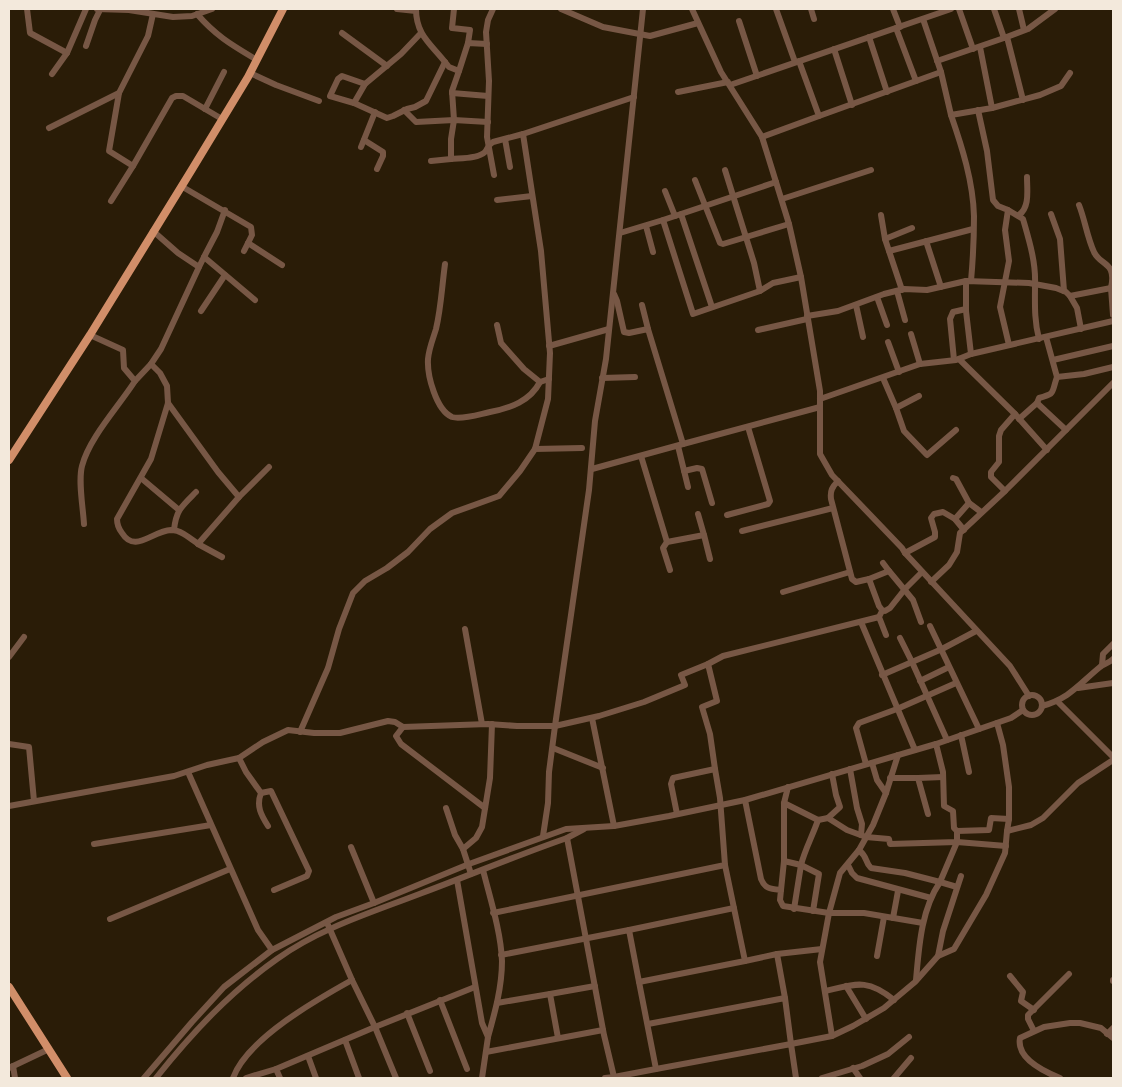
<svg xmlns="http://www.w3.org/2000/svg" width="1122" height="1087" font-family="Commissioner,sans-serif">
<rect width="100%" height="100%" fill="#2a1c07"/>
<g fill="none" stroke-linecap="round" stroke-linejoin="round">
<g stroke="#775745" stroke-width="6">
<polyline points="27,9 30,33 67,53"/>
<polyline points="97,9 129,10 173,17 192,16 212,9"/>
<polyline points="397,9 416,11"/>
<path d="M 416,9 C 416,35 431,44 445,62 L 449,67 L 459,71 L 452,91 L 454,120 L 451,139 L 451,159 C 460,158 478,159 485,152 C 488,148 488,145 493,142 L 523,134"/>
<polyline points="454,9 452,28 470,30 468,43"/>
<polyline points="493,9 488,20 486,32 489,81 487,137 494,175"/>
<polyline points="561,9 603,27 650,36 698,23"/>
<polyline points="643,9 606,359 595,421 589,490 555,726 599,716 644,702 685,685 681,675 708,664 717,701 702,707 710,734 715,769"/>
<polyline points="692,9 721,72 762,137 789,224 801,277 820,391 820,454 832,475 902,548 905,553 1010,666 1029,696"/>
<polyline points="776,9 795,62"/>
<polyline points="811,9 814,19"/>
<polyline points="893,9 900,27"/>
<polyline points="959,9 973,49"/>
<polyline points="1019,9 1024,30"/>
<path d="M 197,14 C 216,36 232,45 257,60"/>
<polyline points="739,21 757,76"/>
<polyline points="896,28 916,81"/>
<polyline points="342,33 387,66"/>
<polyline points="421,33 401,54 365,84 354,103 387,118 393,116 407,109 415,107 426,101 445,62"/>
<polyline points="869,37 887,92"/>
<polyline points="1007,37 1023,100"/>
<polyline points="1004,38 1028,29 1055,9"/>
<polyline points="86,46 95,20 100,10"/>
<polyline points="834,49 852,105"/>
<polyline points="937,61 1004,38 994,9"/>
<polyline points="459,71 468,43 487,44"/>
<polyline points="941,72 951,115 992,108 980,47"/>
<polyline points="250,73 276,85 319,101"/>
<polyline points="52,74 67,53 86,9"/>
<polyline points="730,85 951,9"/>
<polyline points="678,92 728,82"/>
<polyline points="119,93 109,151 133,166"/>
<polyline points="452,93 488,96"/>
<polyline points="354,103 330,96 338,79 342,76 365,84"/>
<polyline points="992,108 1040,95 1061,86 1070,73"/>
<polyline points="205,109 224,72"/>
<polyline points="404,110 416,122 454,120 488,122"/>
<polyline points="978,110 987,151 993,200 998,206 1008,210 1005,230 1009,261 1000,307 1009,345"/>
<path d="M 951,115 C 962,147 973,181 974,216 C 974,237 973,259 971,281"/>
<polyline points="819,116 941,72 923,19"/>
<polyline points="49,128 119,93 148,36 153,14"/>
<polyline points="762,137 819,116 799,61"/>
<polyline points="505,139 510,167"/>
<polyline points="364,140 383,152 383,156 377,169"/>
<polyline points="361,147 375,112"/>
<polyline points="431,161 451,159"/>
<polyline points="725,170 754,263 760,291 773,283 801,277"/>
<polyline points="695,180 720,243 723,244 789,224"/>
<polyline points="181,186 251,227 252,235 244,251"/>
<polyline points="665,191 675,216"/>
<polyline points="782,199 871,170"/>
<polyline points="497,200 532,196"/>
<polyline points="111,201 133,166 172,98 176,96 183,96 222,119"/>
<path d="M 1079,205 C 1085,220 1087,237 1094,252 C 1100,266 1117,261 1111,288"/>
<path d="M 1008,210 L 1023,219 C 1029,240 1036,262 1035,284 C 1035,303 1034,320 1039,339"/>
<polyline points="681,214 776,182"/>
<polyline points="1051,214 1060,239 1064,291"/>
<polyline points="881,215 885,239"/>
<path d="M 1019,215 C 1030,207 1027,190 1027,177"/>
<polyline points="663,220 681,214 712,307"/>
<polyline points="646,226 653,252"/>
<polyline points="620,233 663,220 693,314 760,291"/>
<polyline points="926,241 941,287"/>
<polyline points="248,243 282,265"/>
<polyline points="889,251 973,229"/>
<polyline points="204,257 217,232 225,210"/>
<path d="M 445,264 C 442,286 441,308 436,329 C 433,339 429,348 428,359 C 427,375 436,410 452,417 C 462,420 480,414 490,412 C 511,408 530,401 540,382 L 549,379"/>
<polyline points="199,267 204,257 255,300"/>
<polyline points="966,281 966,311 971,354"/>
<polyline points="902,290 885,239 912,228"/>
<polyline points="897,291 905,320"/>
<polyline points="614,294 617,301 624,332 629,333 648,329 683,444 820,407"/>
<polyline points="1070,296 1111,288 1113,315"/>
<polyline points="877,297 887,325"/>
<polyline points="642,305 648,329"/>
<polyline points="856,305 863,337"/>
<polyline points="201,311 225,275"/>
<polyline points="807,316 838,311 884,294 904,289 927,290 966,281 1029,283 1056,288 1066,292 1070,296 1077,308 1081,329"/>
<polyline points="497,325 501,343 524,369 540,382"/>
<polyline points="758,330 807,319"/>
<polyline points="911,334 920,364"/>
<polyline points="1046,337 1057,377 1084,374 1113,367"/>
<polyline points="888,342 899,372"/>
<polyline points="549,346 609,329"/>
<polyline points="959,359 1015,414 1047,450"/>
<polyline points="954,360 950,319 953,312 966,309"/>
<polyline points="1053,360 1113,346"/>
<polyline points="151,364 161,349 199,267 178,253 153,231"/>
<polyline points="602,378 635,377"/>
<polyline points="883,378 896,408 904,431 927,455 956,430"/>
<path d="M 135,381 L 151,364 L 160,373 L 167,386 L 168,403 L 151,459 L 117,519 C 117,525 118,528 122,533 C 135,554 152,531 171,530 C 181,530 190,538 198,544 L 239,497 L 269,467"/>
<polyline points="820,399 920,364 956,360 971,354 1113,321"/>
<polyline points="168,403 218,472 239,497"/>
<path d="M 1037,403 L 1039,398 C 1056,393 1051,394 1057,377"/>
<polyline points="896,408 919,396"/>
<polyline points="1019,419 1037,403 1066,430"/>
<polyline points="678,446 688,487"/>
<polyline points="535,449 582,448"/>
<polyline points="641,456 667,542 704,535 698,514"/>
<polyline points="592,469 683,444"/>
<polyline points="684,471 697,468 702,469 712,503"/>
<polyline points="141,478 179,510"/>
<polyline points="953,478 956,479 969,503"/>
<path d="M 838,481 C 832,487 830,491 831,499 L 852,579 L 856,582 L 869,579"/>
<polyline points="1005,491 991,477 991,472 999,462 999,436 1001,430 1015,414"/>
<polyline points="727,515 768,504 770,501 748,427"/>
<path d="M 84,524 C 83,507 78,481 82,466 C 89,438 119,406 135,381 L 124,368 L 123,350 L 90,335"/>
<path d="M 174,530 C 176,510 182,506 196,492"/>
<polyline points="964,530 955,519 969,503 981,512"/>
<polyline points="742,531 833,508"/>
<polyline points="704,535 710,559"/>
<polyline points="667,542 663,548 670,570"/>
<polyline points="198,544 222,557"/>
<polyline points="905,553 935,537 935,532 931,518 934,514 943,512 955,519"/>
<polyline points="883,563 889,571 869,579 879,606 882,610 885,611 890,608 905,589 922,572"/>
<polyline points="889,571 913,600 921,622"/>
<polyline points="931,582 949,565 957,552 960,533 1005,491 1113,383"/>
<polyline points="783,592 850,572"/>
<polyline points="881,613 879,617 886,635"/>
<polyline points="861,622 915,750"/>
<polyline points="930,626 979,729"/>
<polyline points="465,629 482,724"/>
<polyline points="9,657 24,637"/>
<polyline points="708,664 723,656 879,617"/>
<polyline points="1102,665 1103,654 1113,644"/>
<polyline points="882,675 912,662 900,638"/>
<polyline points="920,681 949,667"/>
<polyline points="1078,688 1113,683"/>
<circle cx="1032" cy="705" r="10"/>
<polyline points="1058,702 1113,757"/>
<path d="M 1042,706 C 1070,698 1078,685 1100,667 C 1104,664 1109,663 1113,659"/>
<polyline points="592,718 614,826"/>
<polyline points="403,727 396,736 401,744 485,808"/>
<polyline points="300,732 328,668 339,629 353,593 365,581 387,568 408,552 430,529 452,513 499,496 520,471 535,449 548,399 550,353 541,251 523,134 634,97"/>
<polyline points="961,735 969,772"/>
<polyline points="947,740 912,662 942,649 976,631"/>
<polyline points="9,744 29,747 34,801"/>
<polyline points="553,748 603,768"/>
<polyline points="872,763 877,780 886,793"/>
<polyline points="866,764 856,728 859,723 897,709 956,683"/>
<polyline points="850,769 857,808 862,824 861,835"/>
<polyline points="188,772 258,930 272,950"/>
<polyline points="890,778 918,778"/>
<polyline points="261,793 271,791 309,871 307,876 274,890"/>
<path d="M 745,800 L 761,879 C 765,889 771,889 781,890 L 780,900 L 783,906 L 829,913 L 864,913 L 923,923"/>
<polyline points="784,803 818,820 828,818 847,830 866,837 889,839 890,844 957,842 957,831 954,828 953,811 944,806 943,772 936,744"/>
<polyline points="9,806 174,776 207,765 239,758"/>
<polyline points="446,808 455,835 463,849"/>
<polyline points="928,814 918,778 943,777"/>
<polyline points="828,818 840,807 836,795 832,774"/>
<path d="M 268,826 C 261,815 256,806 261,793 L 246,772 L 239,758 L 263,742 L 288,730 L 314,733 L 340,733 L 388,721 L 395,722 L 403,727 L 488,724 L 517,726 L 555,726 L 549,772 L 548,803 L 543,836"/>
<polyline points="957,831 989,830 991,818 1009,819"/>
<polyline points="1007,831 1031,825 1043,818 1078,783 1113,760"/>
<polyline points="567,838 604,1035 614,1077 605,1078"/>
<polyline points="94,844 211,825"/>
<polyline points="351,847 374,903"/>
<path d="M 859,850 C 869,859 864,861 871,868 L 905,873 L 940,882 C 921,910 919,947 916,980"/>
<path d="M 784,861 L 801,865 C 805,849 813,835 818,820"/>
<polyline points="848,865 852,873 857,878 931,898"/>
<polyline points="471,874 463,849 476,838 482,827 490,778 492,724"/>
<path d="M 457,880 L 482,1023 L 488,1037 C 495,1012 502,987 502,961 C 501,932 490,898 483,870"/>
<polyline points="957,887 940,882 957,842 1006,846"/>
<polyline points="781,890 784,861 784,803 788,787"/>
<polyline points="794,909 801,865 819,874 813,911"/>
<polyline points="493,913 725,865 720,798 715,769 673,778 671,784 677,814"/>
<polyline points="893,918 898,891"/>
<polyline points="110,919 230,869"/>
<polyline points="629,930 734,908"/>
<polyline points="777,954 822,949"/>
<polyline points="501,955 629,930 639,982 745,961 725,865"/>
<polyline points="877,956 884,917"/>
<polyline points="938,956 954,949 986,895 1005,853 1007,831 1009,819 1009,787 1003,745 997,723"/>
<polyline points="745,961 777,954 785,998"/>
<polyline points="1010,976 1023,992 1021,1001 1034,1010"/>
<polyline points="1113,980 1113,981"/>
<polyline points="846,986 866,1019"/>
<path d="M 825,991 C 856,984 867,978 894,1000"/>
<polyline points="550,994 595,986"/>
<polyline points="440,1000 467,1069"/>
<polyline points="497,1003 550,994 558,1038"/>
<polyline points="407,1013 430,1071"/>
<polyline points="648,1024 785,998 791,1044 832,1036 853,1026 884,1008 915,982 938,956 943,931 961,876"/>
<polyline points="1034,1031 1028,1019 1028,1015 1069,974"/>
<polyline points="1107,1034 1113,1028"/>
<polyline points="832,1036 820,962 829,913 840,873 859,850 873,825 886,793 898,755"/>
<polyline points="345,1040 359,1078"/>
<polyline points="486,1052 603,1030"/>
<polyline points="308,1056 316,1078"/>
<polyline points="13,1066 15,1078"/>
<polyline points="9,1068 49,1049"/>
<polyline points="853,1068 860,1078"/>
<polyline points="276,1069 280,1078"/>
<polyline points="656,1069 791,1044 796,1078"/>
<polyline points="614,1077 656,1069 639,982"/>
<polyline points="144,1078 192,1022 224,987 272,950 336,917 374,903 469,864 566,829 614,826 669,816 745,800 936,744 1011,718 1023,710"/>
<path d="M 156,1078 C 192,1033 230,992 277,959 C 320,928 373,912 422,893 C 470,875 518,855 567,838 L 584,829"/>
<path d="M 233,1078 C 247,1039 316,1000 352,980 L 328,925"/>
<polyline points="246,1078 276,1069 375,1027 352,980"/>
<polyline points="396,1078 375,1027 475,987"/>
<polyline points="482,1078 488,1037"/>
<polyline points="822,1078 862,1066 888,1054 909,1037"/>
<polyline points="894,1078 911,1058"/>
<path d="M 1060,1078 C 1045,1072 1016,1059 1020,1038 L 1044,1027 L 1070,1023 L 1080,1023 L 1101,1028 L 1113,1038"/>
</g>
<g stroke="#d18e69" stroke-width="8">
<polyline points="9,460 90,335 191,171 248,77 283,9"/>
<polyline points="9,987 67,1078"/>
</g>
</g>
<rect width="1122" height="1087" fill="none" stroke="#f3e9dc" stroke-width="20"/>
</svg>
